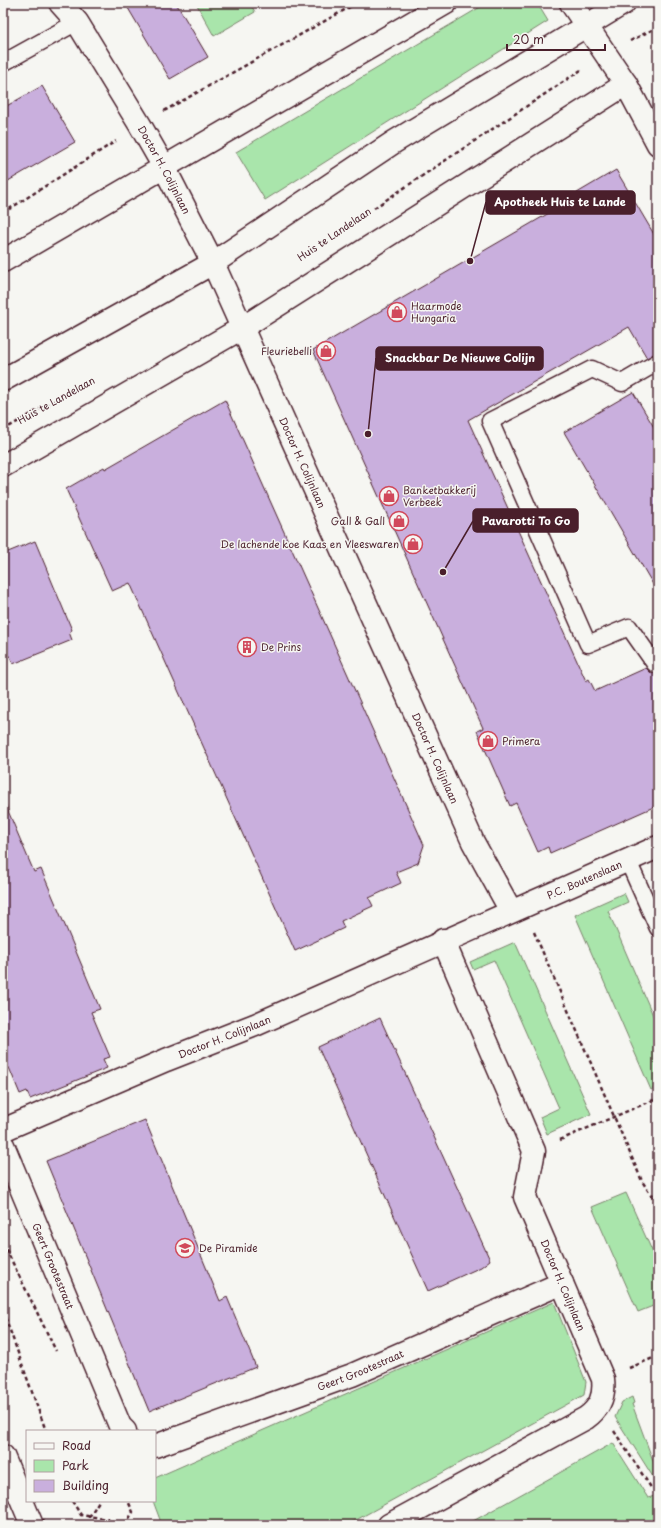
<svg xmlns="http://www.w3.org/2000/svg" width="661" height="1528" font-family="'Playpen Sans',sans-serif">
<rect width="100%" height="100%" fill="#f6f6f2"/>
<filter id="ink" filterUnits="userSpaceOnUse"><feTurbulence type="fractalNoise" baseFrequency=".025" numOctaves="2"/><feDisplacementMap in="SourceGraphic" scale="8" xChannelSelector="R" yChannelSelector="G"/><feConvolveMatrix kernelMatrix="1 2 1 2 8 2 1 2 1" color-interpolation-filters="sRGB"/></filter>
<g filter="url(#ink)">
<g fill="#a9e5ab" stroke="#7a826b">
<polygon points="196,3 250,3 255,12 214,36"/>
<polygon points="487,3 537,3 548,21 265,200 236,152"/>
<polygon points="624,893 628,902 608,911 658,1027 658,1086 651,1090 575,915"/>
<polygon points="515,942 591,1114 547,1134 540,1117 559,1108 494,960 473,969 470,962"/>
<polygon points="626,1193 658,1264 658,1304 638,1312 592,1207"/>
<polygon points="554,1302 586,1382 584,1395 347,1525 162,1525 153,1501 155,1501 155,1478"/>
<polygon points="632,1397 634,1403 632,1404 658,1474 658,1479 655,1480 615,1417 622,1402"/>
<polygon points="613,1443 648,1498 658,1495 658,1525 466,1525"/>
</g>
<g fill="#c9afdd" stroke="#4a1f2b">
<polygon points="125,3 176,3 208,57 170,79"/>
<polygon points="42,86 75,142 3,184 3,108"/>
<polygon points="616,170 658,241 658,353 647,358 629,327 468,420 586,681 589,679 595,691 646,668 651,673 658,673 658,805 550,853 548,847 538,852 516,803 510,806 477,731 483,728 313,350 556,209 555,206"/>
<polygon points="633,392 658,434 658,593 564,432"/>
<polygon points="225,400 424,845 418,863 396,872 401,883 369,898 373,906 341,921 344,928 295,951 130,583 112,591 66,489 104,467 105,469"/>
<polygon points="35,541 72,630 69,632 72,640 13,664 10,656 3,659 3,554"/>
<polygon points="3,799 34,872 41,869 72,942 100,1009 91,1012 110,1057 103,1059 107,1068 30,1099 27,1091 20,1094 3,1053"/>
<polygon points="380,1018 490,1260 481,1267 428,1291 318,1047"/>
<polygon points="145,1120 220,1301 227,1297 256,1367 149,1411 46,1161"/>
</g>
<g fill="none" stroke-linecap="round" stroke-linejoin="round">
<g stroke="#4a1f2b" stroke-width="19">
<g id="lane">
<polyline points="3,63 77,22"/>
<polyline points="655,664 629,627 588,644 490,421 592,369 622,383 658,362"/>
<polyline points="628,861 658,928"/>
</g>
</g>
<g stroke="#4a1f2b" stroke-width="25">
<g id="street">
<path id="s1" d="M 60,3 L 77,22 L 140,125 L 164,167 L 213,263 L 473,842 L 511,911"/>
<polyline points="571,3 626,84 658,144"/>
<polyline points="3,466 242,328 626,84"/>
<path id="s2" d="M 3,1130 L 166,1060 L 255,1025 L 658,847"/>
<path id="s3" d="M 3,1145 L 120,1426 L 125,1431"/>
<path id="s4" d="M 155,1446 L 352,1375 L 562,1283"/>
<path d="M 389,1525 L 586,1418 C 600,1408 605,1396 603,1379 L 525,1197 L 534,1151 L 443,940"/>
</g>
</g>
<g stroke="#4a1f2b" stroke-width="25">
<g id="secondary">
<polyline points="3,261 446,3"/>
<polyline points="3,380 213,263 394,142 624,3"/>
<polyline points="3,1456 32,1525"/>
</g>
</g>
<g stroke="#4a1f2b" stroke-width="2.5" stroke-dasharray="4 3" stroke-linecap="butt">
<polyline points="630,41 658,27"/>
<polyline points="164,111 357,3"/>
<polyline points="374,208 581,70"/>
<polyline points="3,213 116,141"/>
<polyline points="3,430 60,398"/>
<polyline points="534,932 642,1181 658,1206"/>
<polyline points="560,1140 658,1098"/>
<polyline points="650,1196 658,1192"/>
<polyline points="3,1243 56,1351"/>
<polyline points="3,1311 46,1431"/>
<polyline points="629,1368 658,1356"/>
<polyline points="614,1431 652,1489 658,1487"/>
<polyline points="72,1501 81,1515 107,1519 116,1525"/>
<polyline points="89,1517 99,1501"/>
<polyline points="89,1525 89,1517"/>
<polyline points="125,1525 133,1512 128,1501"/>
</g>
<use href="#lane" stroke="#f6f6f2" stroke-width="16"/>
<use href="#street" stroke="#f6f6f2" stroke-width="22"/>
<use href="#secondary" stroke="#f6f6f2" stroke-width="22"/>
</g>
</g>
<defs>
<g id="shop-ring" transform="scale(1)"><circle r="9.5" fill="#f6f6f2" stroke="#d1495b" stroke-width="1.5"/><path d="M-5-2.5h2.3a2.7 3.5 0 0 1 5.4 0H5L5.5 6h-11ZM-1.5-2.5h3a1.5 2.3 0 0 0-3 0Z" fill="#d1495b"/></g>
<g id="building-ring" transform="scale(1)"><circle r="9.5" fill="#f6f6f2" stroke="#d1495b" stroke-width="1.5"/><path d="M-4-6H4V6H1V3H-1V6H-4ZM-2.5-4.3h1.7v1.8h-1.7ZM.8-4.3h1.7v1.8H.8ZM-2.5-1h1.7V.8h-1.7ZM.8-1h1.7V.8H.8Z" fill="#d1495b"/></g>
<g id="school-ring" transform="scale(1)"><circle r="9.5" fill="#f6f6f2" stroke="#d1495b" stroke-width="1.5"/><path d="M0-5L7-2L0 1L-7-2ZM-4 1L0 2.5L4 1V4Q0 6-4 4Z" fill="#d1495b"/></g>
</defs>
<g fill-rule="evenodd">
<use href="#shop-ring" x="397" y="312"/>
<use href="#shop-ring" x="326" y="351"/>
<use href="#shop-ring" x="389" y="496"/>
<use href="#shop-ring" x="399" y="521"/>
<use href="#shop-ring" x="413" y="544"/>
<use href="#building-ring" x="247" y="647"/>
<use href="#shop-ring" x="488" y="741"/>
<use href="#school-ring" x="185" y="1248"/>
</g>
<g text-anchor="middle" stroke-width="3" stroke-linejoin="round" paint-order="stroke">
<g font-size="10" fill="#4a1f2b" stroke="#f6f6f2">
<text dy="4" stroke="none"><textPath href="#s1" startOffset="197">Doctor H. Colijnlaan</textPath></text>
<text transform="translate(334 234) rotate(-34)" y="4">Huis te Landelaan</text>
<text transform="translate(56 400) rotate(-29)" y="4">Huis te Landelaan</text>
<text dy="4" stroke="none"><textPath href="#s1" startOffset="521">Doctor H. Colijnlaan</textPath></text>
<text dy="4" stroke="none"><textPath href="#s1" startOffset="845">Doctor H. Colijnlaan</textPath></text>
<text dy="4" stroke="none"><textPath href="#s2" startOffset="633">P.C. Boutenslaan</textPath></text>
<text dy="4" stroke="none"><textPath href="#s2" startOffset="240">Doctor H. Colijnlaan</textPath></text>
<text dy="4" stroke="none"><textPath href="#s3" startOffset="131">Geert Grootestraat</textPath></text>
<text transform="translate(563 1285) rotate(67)" y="4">Doctor H. Colijnlaan</text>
<text dy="4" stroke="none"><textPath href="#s4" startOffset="219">Geert Grootestraat</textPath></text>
</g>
<g font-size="10" fill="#4a1f2b" stroke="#f6f6f2" text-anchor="start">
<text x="411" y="310">Haarmode<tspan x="411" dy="12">Hungaria</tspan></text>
<text x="312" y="355" text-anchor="end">Fleuriebelli</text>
<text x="403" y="494">Banketbakkerij<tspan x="403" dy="12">Verbeek</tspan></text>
<text x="385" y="525" text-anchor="end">Gall &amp; Gall</text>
<text x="399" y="548" text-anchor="end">De lachende koe Kaas en Vleeswaren</text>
<text x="261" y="651">De Prins</text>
<text x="502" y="745">Primera</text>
<text x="199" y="1252">De Piramide</text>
</g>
</g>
<path fill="none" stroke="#4a1f2b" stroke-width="1.5" d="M470 261L486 202M368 434L376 358M443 572L473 521"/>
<g fill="#4a1f2b" stroke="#f6f6f2" stroke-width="1.5">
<circle cx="470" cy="261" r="4"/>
<circle cx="368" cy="434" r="4"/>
<circle cx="443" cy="572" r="4"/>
</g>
<g fill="#4a1f2b" stroke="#4a1f2b" stroke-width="1.5">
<rect x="486" y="191" width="149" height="23" rx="4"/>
<rect x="376" y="347" width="167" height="23" rx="4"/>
<rect x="473" y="509" width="105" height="23" rx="4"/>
</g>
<g font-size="11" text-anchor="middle" font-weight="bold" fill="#fff">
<text x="560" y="206">Apotheek Huis te Lande</text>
<text x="460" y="362">Snackbar De Nieuwe Colijn</text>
<text x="526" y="525">Pavarotti To Go</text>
</g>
<rect width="661" height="1528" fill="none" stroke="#f6f6f2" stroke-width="16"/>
<rect x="8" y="8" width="645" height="1512" fill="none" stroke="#4a1f2b" stroke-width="1.5" filter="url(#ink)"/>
<rect x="26" y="1430" width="130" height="72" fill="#f6f6f2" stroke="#b1a0a2"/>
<rect x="34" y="1443" width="20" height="6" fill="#f6f6f2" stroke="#b1a0a2"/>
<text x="62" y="1450" font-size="12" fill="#4a1f2b">Road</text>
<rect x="34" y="1460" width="20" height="12" fill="#a9e5ab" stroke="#b1a0a2"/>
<text x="62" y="1470" font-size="12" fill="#4a1f2b">Park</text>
<rect x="34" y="1480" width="20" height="12" fill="#c9afdd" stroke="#b1a0a2"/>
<text x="62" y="1490" font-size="12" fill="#4a1f2b">Building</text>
<path d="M507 44v6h98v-6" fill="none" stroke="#4a1f2b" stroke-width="2"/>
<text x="513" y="44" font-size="12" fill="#4a1f2b" stroke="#f6f6f2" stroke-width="3" paint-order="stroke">20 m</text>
</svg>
